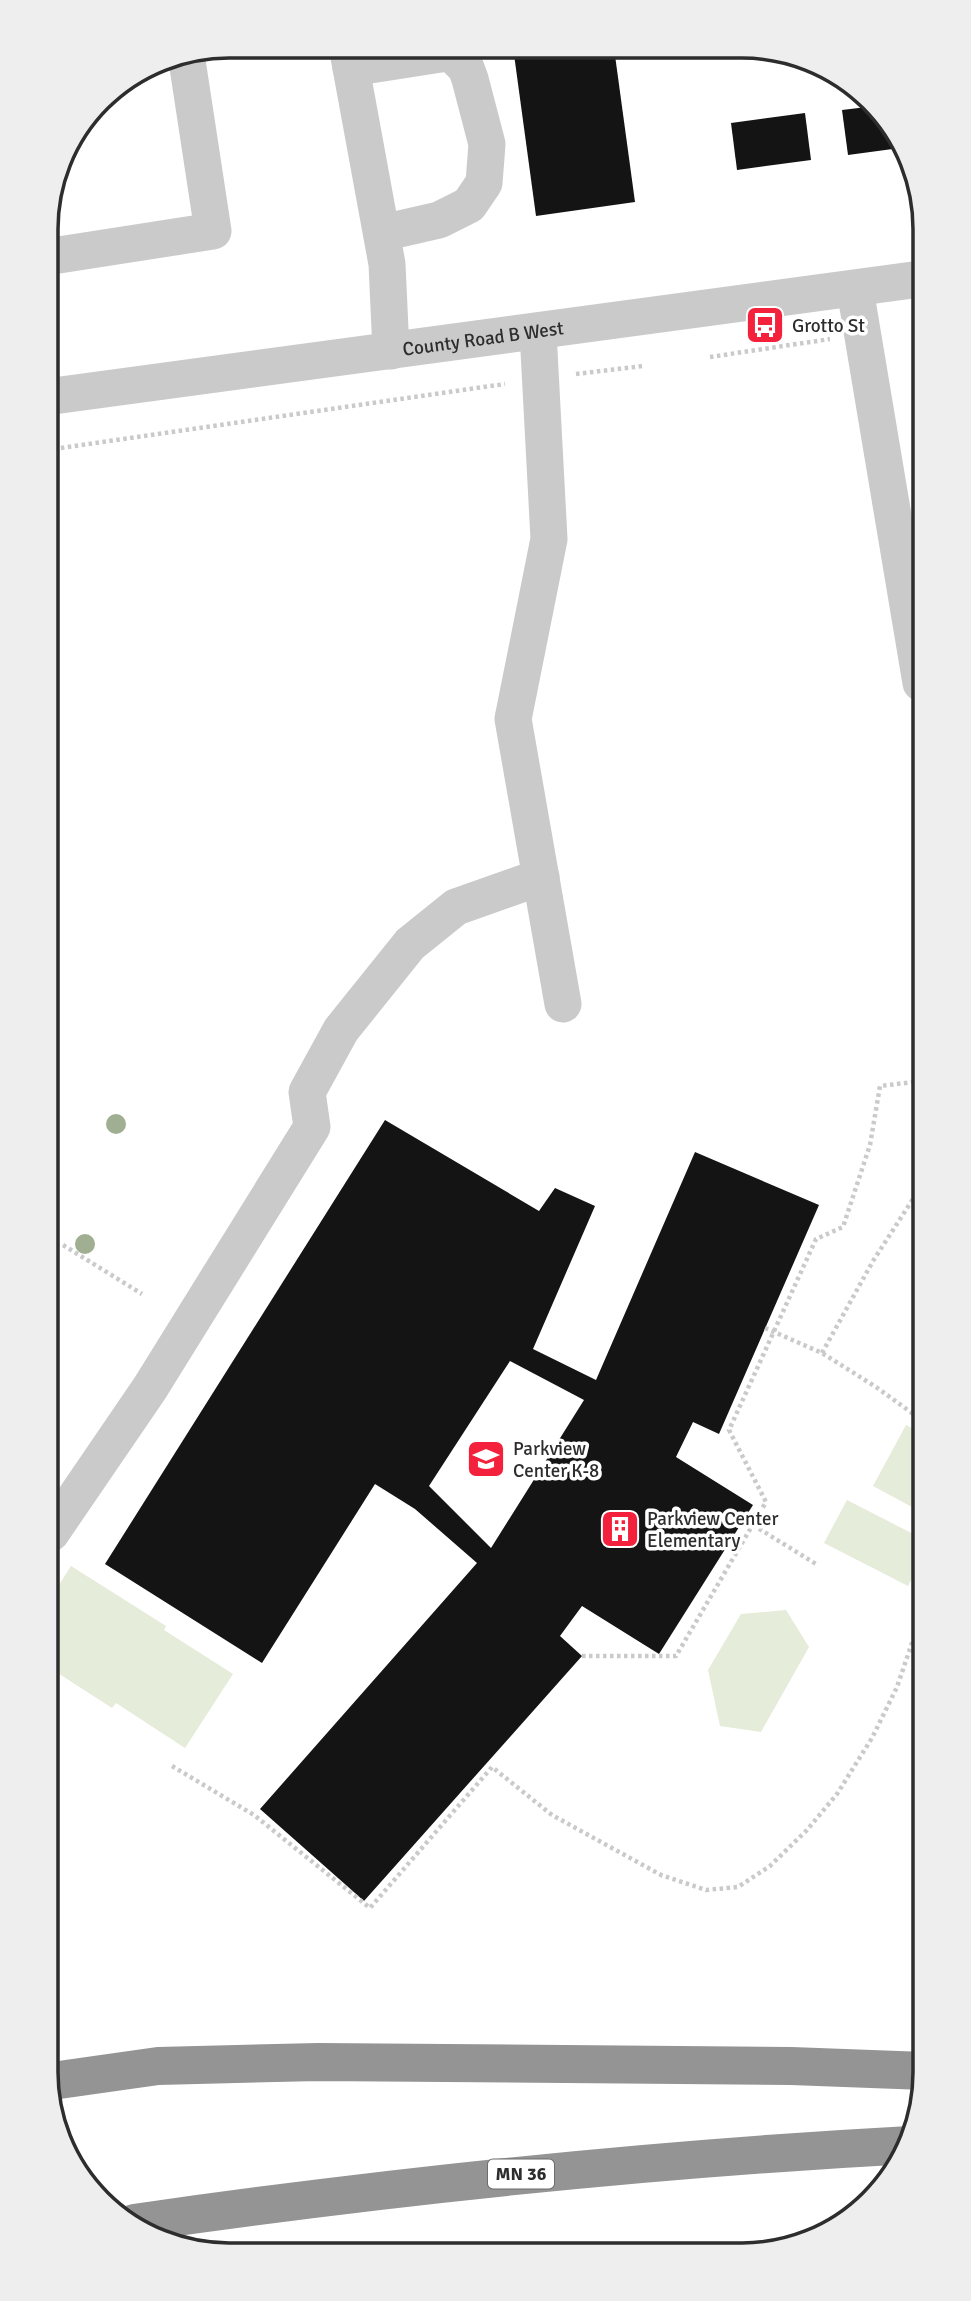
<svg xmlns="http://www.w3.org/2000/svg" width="971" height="2301" font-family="Signika,sans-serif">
<rect width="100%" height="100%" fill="#fff"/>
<g fill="#e5ecd9">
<polygon points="906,1425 923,1434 923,1513 873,1486"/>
<polygon points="847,1500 923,1539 924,1556 908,1586 824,1543"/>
<polygon points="71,1566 166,1626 164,1630 233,1674 185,1748 116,1703 112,1708 50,1668 50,1599"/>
<polygon points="786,1610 809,1647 761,1732 720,1726 708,1670 741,1614"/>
</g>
<g fill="#141414" fill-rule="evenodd">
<polygon points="513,47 614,48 635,202 536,216"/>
<polygon points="875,106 900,148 848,155 842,110"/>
<polygon points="805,113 811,160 737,170 731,123"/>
<path d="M 385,1120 L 539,1211 L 555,1188 L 595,1206 L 533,1349 L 596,1380 L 695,1152 L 819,1205 L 719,1434 L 693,1422 L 676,1457 L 753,1505 L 659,1654 L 582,1606 L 560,1636 L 582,1656 L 364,1901 L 260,1809 L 477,1563 L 415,1509 L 375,1484 L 262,1663 L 105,1564 ZM 510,1361 L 584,1400 L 491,1548 L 429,1486 Z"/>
</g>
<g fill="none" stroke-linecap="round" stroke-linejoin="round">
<g stroke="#cacaca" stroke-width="4.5" stroke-dasharray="3.5 3.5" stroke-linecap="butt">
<polyline points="710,357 830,339"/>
<polyline points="576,374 643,366"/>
<polyline points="47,450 505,384"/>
<polyline points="63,1245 142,1294"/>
<polyline points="765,1328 822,1353 876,1387 923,1421"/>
<polyline points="822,1353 873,1261 922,1185"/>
<polyline points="753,1525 816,1564"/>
<polyline points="582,1656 676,1656 766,1502 729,1430 816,1239 843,1227 870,1145 880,1086 922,1081"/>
<polyline points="172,1766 254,1815 370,1908 492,1767 552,1815 661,1875 706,1890 738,1887 770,1866 807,1830 837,1794 872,1738 897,1687 916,1631 916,1580 924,1567"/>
</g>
<g stroke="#cacaca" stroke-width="37">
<polyline points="347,46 387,264 391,351"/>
<polyline points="351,68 447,53 454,56 466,68 470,79 487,144 484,183 469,205 439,220 382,233"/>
<polyline points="46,257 213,231 186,54"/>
<polyline points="855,289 921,683"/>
<polyline points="538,332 549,539 513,719 563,1004"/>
<path id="s1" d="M 46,397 L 920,279"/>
<polyline points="51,1533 150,1388 312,1127 307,1092 341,1030 410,944 456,907 541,877"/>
</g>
<g stroke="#949494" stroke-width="38">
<polyline points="52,2081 158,2066 318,2062 791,2066 925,2071"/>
<path d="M 134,2223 C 392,2186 650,2159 910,2145"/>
</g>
</g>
<g fill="#a0ae91">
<circle cx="116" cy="1124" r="10"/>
<circle cx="85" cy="1244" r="10"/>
</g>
<defs>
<g id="bus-square" transform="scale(2.0125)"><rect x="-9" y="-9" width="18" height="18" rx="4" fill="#f3213b" stroke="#fff"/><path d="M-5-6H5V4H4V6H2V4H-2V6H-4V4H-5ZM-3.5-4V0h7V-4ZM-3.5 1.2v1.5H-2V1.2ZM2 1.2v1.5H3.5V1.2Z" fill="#fff"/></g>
<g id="school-square" transform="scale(2.0125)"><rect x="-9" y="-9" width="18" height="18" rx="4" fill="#f3213b" stroke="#fff"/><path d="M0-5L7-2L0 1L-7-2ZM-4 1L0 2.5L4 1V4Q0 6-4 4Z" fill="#fff"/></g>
<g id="building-square" transform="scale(2.0125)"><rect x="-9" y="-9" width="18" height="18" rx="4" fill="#f3213b" stroke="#fff"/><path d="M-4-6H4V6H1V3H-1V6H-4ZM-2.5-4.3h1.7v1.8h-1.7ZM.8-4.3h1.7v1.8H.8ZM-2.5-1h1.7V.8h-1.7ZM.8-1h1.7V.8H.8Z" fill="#fff"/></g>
</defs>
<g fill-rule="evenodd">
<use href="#bus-square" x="765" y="325"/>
<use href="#school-square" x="486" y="1459"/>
<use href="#building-square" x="620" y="1529"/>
</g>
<g text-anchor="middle" stroke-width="7" stroke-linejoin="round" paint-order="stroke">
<rect fill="#fff" stroke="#6c6c6c" stroke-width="2" x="488" y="2159.5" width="66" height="29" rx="5"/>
<g font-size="18" font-weight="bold" fill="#2d2d2d">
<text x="521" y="2180">MN 36</text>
</g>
<g font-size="19" fill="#2d2d2d" stroke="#fff" text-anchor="start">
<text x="792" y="332">Grotto St</text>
<text x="513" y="1455">Parkview<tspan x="513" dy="22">Center K-8</tspan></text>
<text x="647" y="1525">Parkview Center<tspan x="647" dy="22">Elementary</tspan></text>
</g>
<g font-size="19" fill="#2d2d2d" stroke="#fff">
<text dy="7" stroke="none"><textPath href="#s1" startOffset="441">County Road B West</textPath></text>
</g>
</g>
<path d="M0 0H971V2301H0ZM229 58H742A171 171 0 0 1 913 229V2072A171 171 0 0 1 742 2243H229A171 171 0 0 1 58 2072V229A171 171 0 0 1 229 58Z" fill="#eee" fill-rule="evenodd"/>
<path fill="none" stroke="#2d2d2d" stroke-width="3.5" d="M229 58H742A171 171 0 0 1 913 229V2072A171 171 0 0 1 742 2243H229A171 171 0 0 1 58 2072V229A171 171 0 0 1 229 58Z"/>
</svg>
